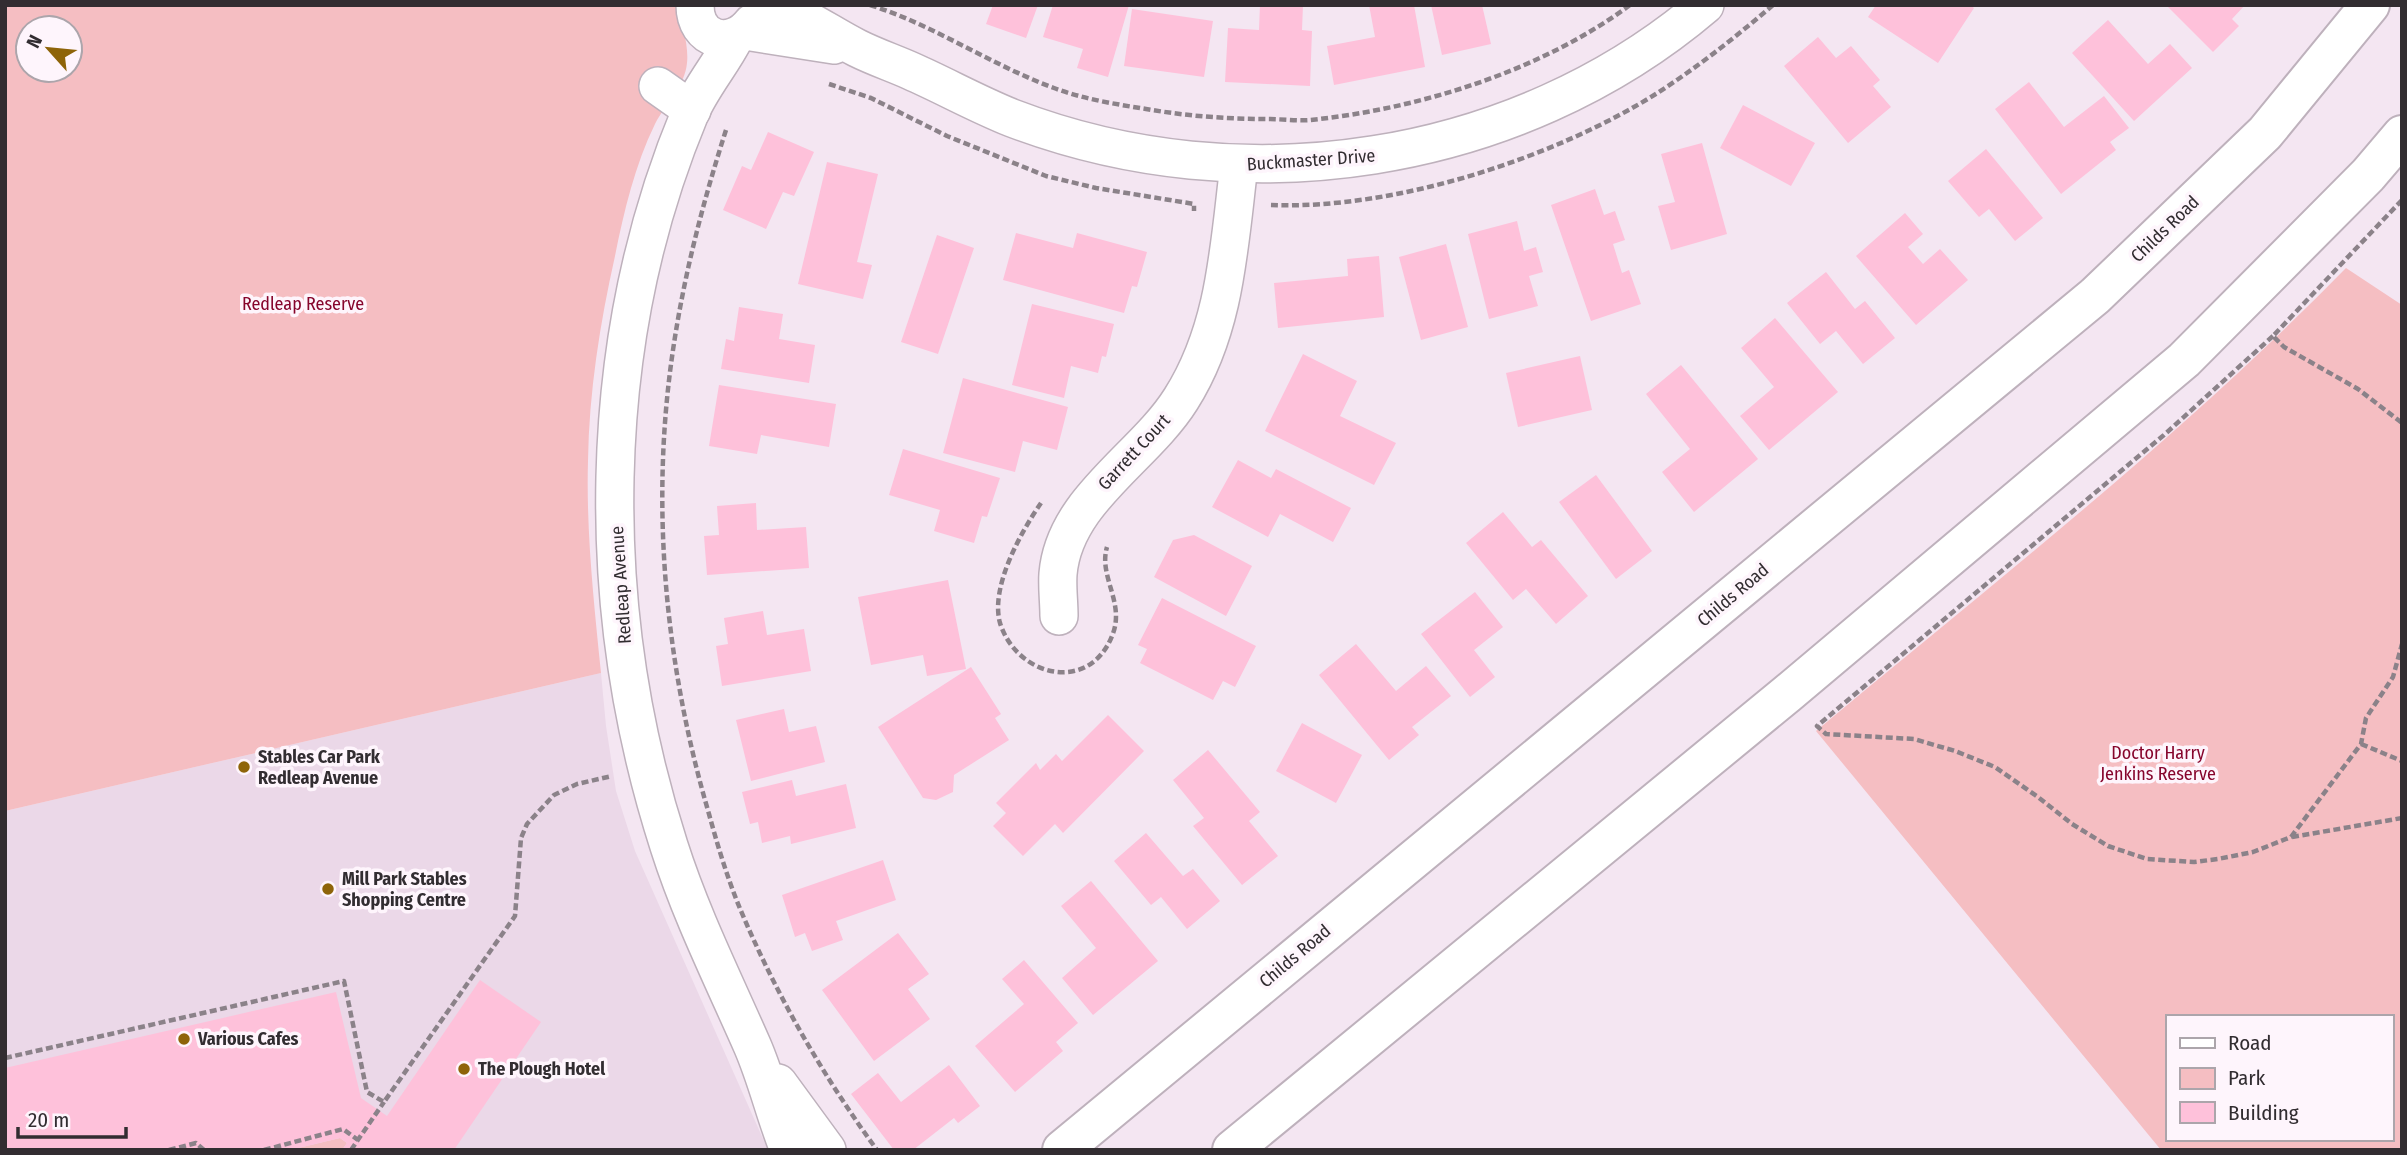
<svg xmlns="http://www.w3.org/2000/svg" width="2407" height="1155" font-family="'Fira Sans Condensed',sans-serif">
<rect width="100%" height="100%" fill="#f4e6f2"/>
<polygon fill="#ebd8e8" points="601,673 606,726 616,791 635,851 768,1150 5,1150 5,811"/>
<g fill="#f5bec2" fill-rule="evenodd">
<path d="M 5,5 L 679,5 C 681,24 689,44 687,63 C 685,86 666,103 655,124 C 635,165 624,211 615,256 C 600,323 589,392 588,461 C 586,532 594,603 601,673 L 5,811 ZM 28,28 L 70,28 L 70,70 L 28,70 Z"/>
<path d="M 2346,268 L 2402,305 L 2402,1150 L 2161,1150 L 1816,731 C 1996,581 2182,436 2346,268 ZM 2167,1017 L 2391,1017 L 2391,1139 L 2167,1139 Z"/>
<polygon points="340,1138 347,1143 342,1150 290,1150"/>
</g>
<g fill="#fec1da">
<polygon points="993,5 1038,5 1026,38 986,24"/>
<polygon points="1053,5 1129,5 1108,77 1077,68 1083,49 1043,37"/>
<polygon points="1260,5 1303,5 1302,30 1312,31 1310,86 1225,82 1228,28 1259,30"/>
<polygon points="1369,5 1414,5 1425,67 1334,85 1327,46 1375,37"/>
<polygon points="1431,5 1482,5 1491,44 1442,55"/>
<polygon points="1876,5 1937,5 1940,7 1941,5 1970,5 1974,8 1938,63 1868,17"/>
<polygon points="2166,5 2245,5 2232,19 2239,26 2213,52"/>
<polygon points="1132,9 1213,21 1204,77 1124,66"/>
<polygon points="2108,20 2148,64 2170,44 2192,68 2134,121 2072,53"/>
<polygon points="1818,37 1836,58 1851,46 1880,80 1873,86 1891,107 1848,143 1784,66"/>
<polygon points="2029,82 2064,127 2104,96 2129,128 2110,142 2116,150 2061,194 1995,109"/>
<polygon points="1743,105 1815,143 1791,186 1720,148"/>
<polygon points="768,132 814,152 794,196 783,192 766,229 723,210 742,166 751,170"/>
<polygon points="1702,143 1727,234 1671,250 1658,206 1675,202 1661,154"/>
<polygon points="1986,149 2043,218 2015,241 1989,209 1979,217 1948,181"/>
<polygon points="827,162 878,174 857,262 872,265 863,299 798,284"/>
<polygon points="1595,189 1604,215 1615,211 1625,240 1613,244 1622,273 1629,270 1641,304 1591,321 1551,205"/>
<polygon points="1905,213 1923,234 1908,247 1923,264 1940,249 1968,280 1916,325 1856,256"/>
<polygon points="1517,221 1524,251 1536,247 1543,272 1529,276 1538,306 1489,319 1468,234"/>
<polygon points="1016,233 1073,248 1077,233 1147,252 1137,287 1132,286 1124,313 1003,280"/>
<polygon points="937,235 974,248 938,354 901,342"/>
<polygon points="1446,244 1468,327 1421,340 1399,257"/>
<polygon points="1379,256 1384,317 1278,328 1274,283 1348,276 1347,259"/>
<polygon points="1826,272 1855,309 1865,301 1895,338 1863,364 1836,331 1820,344 1787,303"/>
<polygon points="1032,304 1114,324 1106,357 1102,356 1098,373 1071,366 1064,398 1012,385"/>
<polygon points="739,307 783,314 779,339 815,345 809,383 721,369 726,339 734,341"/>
<polygon points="1775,318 1838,392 1769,450 1740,416 1774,387 1741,348"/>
<polygon points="1303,354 1357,381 1340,416 1396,443 1374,485 1265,431"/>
<polygon points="1580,356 1592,410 1518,427 1506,373"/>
<polygon points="1681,365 1758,459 1694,512 1662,472 1690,449 1646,394"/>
<polygon points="963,378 1068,407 1057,450 1023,441 1015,472 943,453"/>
<polygon points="719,385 836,404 829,447 761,435 757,454 709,446"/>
<polygon points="903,449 1000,478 987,517 982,516 974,543 934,531 940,510 889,495"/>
<polygon points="1238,460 1271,478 1276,469 1351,508 1333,542 1280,514 1268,537 1212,507"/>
<polygon points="1596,475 1652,551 1616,579 1559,502"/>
<polygon points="756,503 757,530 806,527 809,568 707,575 704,536 719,535 717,506"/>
<polygon points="1503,512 1532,547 1541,540 1588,596 1556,624 1526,589 1513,600 1466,543"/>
<polygon points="1194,535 1252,566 1226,616 1154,577 1173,540"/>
<polygon points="948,580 966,669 927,676 923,655 871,665 858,597"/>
<polygon points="1475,592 1503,627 1474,650 1495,677 1470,697 1421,634"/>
<polygon points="1162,598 1256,646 1235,687 1223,681 1213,700 1140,663 1147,649 1138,645"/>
<polygon points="763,611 767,635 804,629 811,671 722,686 716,646 728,644 724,618"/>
<polygon points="1356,644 1396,691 1426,666 1451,696 1412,727 1419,735 1389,760 1319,675"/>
<polygon points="971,667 1001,714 995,718 1009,740 954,775 953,792 936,800 923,798 878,727"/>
<polygon points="784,709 789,732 816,726 825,762 751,781 736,720"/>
<polygon points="1108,715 1144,751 1063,833 1055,824 1023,856 993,826 1006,813 996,803 1036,763 1040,770 1056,754 1062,761"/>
<polygon points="1302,723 1362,755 1336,803 1276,771"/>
<polygon points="1208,750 1260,812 1249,821 1278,856 1242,885 1193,826 1204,818 1173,780"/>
<polygon points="792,780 796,796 846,784 856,828 791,844 790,836 762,843 758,822 750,824 742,792"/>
<polygon points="1146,833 1183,876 1193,869 1220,901 1187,929 1161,897 1151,905 1114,861"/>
<polygon points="883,860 896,900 836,921 843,940 812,951 805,933 795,937 782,895"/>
<polygon points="1091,881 1158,961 1093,1015 1062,978 1096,948 1061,906"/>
<polygon points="898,933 929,974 908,989 930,1019 874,1061 822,990"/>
<polygon points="1024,960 1078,1023 1056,1042 1063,1051 1015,1092 975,1046 1024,1004 1002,979"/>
<polygon points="480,980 541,1022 454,1150 342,1150 347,1143 340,1138 290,1150 5,1150 5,1068 336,992 361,1098 387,1116"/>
<polygon points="949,1065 980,1106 958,1123 954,1118 913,1150 894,1150 851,1094 878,1073 901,1102"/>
</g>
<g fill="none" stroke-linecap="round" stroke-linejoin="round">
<g stroke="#beb1bc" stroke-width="40">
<g id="minor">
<path d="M 695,5 C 695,41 731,50 752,23"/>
<path d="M 772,5 C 803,14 829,34 857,48 C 875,57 893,63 911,71 C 945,86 977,104 1012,118 C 1242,206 1516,166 1705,5"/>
<polyline points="745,31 834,45"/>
<path d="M 735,37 C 722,63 701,87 690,113 C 594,343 593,610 669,846 C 691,915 723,979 752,1045 C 767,1079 775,1116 789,1150"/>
<polyline points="658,86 692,110"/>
<path d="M 1059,616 C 1059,602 1057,587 1058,574 C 1064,500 1144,458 1181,399 C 1226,328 1229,246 1239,165"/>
<polyline points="778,1083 827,1150"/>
</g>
</g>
<g stroke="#beb1bc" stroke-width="42">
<g id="major">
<polyline points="1062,1150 2095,296 2265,133 2370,5"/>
<polyline points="1232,1150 1787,694 2184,360 2368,175 2402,135"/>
</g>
</g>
<g stroke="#8b8289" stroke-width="4.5" stroke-dasharray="7 3.5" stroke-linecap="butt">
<path d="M 870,5 C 934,25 991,65 1054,88 C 1083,99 1115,104 1146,109 C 1187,116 1226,119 1267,119 C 1281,119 1296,121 1310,120 C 1419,109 1541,71 1630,5"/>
<polyline points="829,84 871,98 947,136 1046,176 1096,188 1194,204 1194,211"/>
<path d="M 726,130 C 703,202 684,275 673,350 C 650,505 665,664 709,814 C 718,847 728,880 741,911 C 777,996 823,1076 877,1150"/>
<polyline points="2402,200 2273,336 2284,347 2358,389 2402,423"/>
<path d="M 1271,205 C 1395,210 1555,158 1659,92 C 1699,66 1737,36 1773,5"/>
<polyline points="2273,336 2164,435 1817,726 1826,734 1914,739 1955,751 1995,767 2038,797 2072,824 2108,846 2147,859 2194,862 2218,859 2253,852 2291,837 2361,744 2366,718 2393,677 2402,644"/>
<path d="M 1041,503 C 1021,532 990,587 1000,623 C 1017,677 1089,694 1112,636 C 1126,603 1098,577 1107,547"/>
<polyline points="2361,744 2402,761"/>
<polyline points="2292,837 2402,818"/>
<polyline points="5,1058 344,981 367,1092 384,1102 515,916 521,838 527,824 554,795 577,784 612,776"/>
<polyline points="169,1150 196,1143 204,1150"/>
<polyline points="264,1150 343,1129 358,1140"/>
<polyline points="351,1150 384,1102"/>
</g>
<use href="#minor" stroke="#fff" stroke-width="37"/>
<use href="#major" stroke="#fff" stroke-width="38"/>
</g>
<g fill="#8e6409" stroke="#fef5fc" stroke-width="2.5">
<circle cx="244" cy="767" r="7"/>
<circle cx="328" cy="889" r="7"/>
<circle cx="184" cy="1039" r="7"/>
<circle cx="464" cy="1069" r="7"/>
</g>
<g text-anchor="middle" stroke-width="7" stroke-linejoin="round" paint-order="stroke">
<g font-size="18" fill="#322d31" stroke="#fef5fc">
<text transform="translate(1311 160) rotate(-4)" y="6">Buckmaster Drive</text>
<text transform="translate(2165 229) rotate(-44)" y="6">Childs Road</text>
<text transform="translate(1134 452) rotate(-47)" y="6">Garrett Court</text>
<text transform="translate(621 585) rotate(-94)" y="6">Redleap Avenue</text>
<text transform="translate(1733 595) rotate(-40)" y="6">Childs Road</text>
<text transform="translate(1295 956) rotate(-40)" y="6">Childs Road</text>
</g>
<g font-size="18" fill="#86052c" stroke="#fef5fc">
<text x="303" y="310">Redleap Reserve</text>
<text x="2158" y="759">Doctor Harry<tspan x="2158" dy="21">Jenkins Reserve</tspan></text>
</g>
<g font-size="18" font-weight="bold" fill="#322d31" stroke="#fef5fc" text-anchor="start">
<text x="258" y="763">Stables Car Park<tspan x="258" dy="21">Redleap Avenue</tspan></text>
<text x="342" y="885">Mill Park Stables<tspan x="342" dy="21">Shopping Centre</tspan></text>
<text x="198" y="1045">Various Cafes</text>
<text x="478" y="1075">The Plough Hotel</text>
</g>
</g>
<rect width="2407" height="1155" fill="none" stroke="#322d31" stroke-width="14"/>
<rect x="2166" y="1015" width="228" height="126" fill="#fef5fc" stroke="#aca5ab" stroke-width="2"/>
<rect x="2180" y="1038" width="35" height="10" fill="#ffffff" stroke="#aca5ab" stroke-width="2"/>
<text x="2228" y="1050" font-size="21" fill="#322d31">Road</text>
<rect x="2180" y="1068" width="35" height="21" fill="#f5bec2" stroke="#aca5ab" stroke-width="2"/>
<text x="2228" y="1085" font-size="21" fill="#322d31">Park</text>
<rect x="2180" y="1102" width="35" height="21" fill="#fec1da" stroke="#aca5ab" stroke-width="2"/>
<text x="2228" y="1120" font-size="21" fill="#322d31">Building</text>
<g transform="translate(49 49) rotate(297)"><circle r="33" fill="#fef5fc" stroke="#aca5ab" stroke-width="2"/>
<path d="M0-5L12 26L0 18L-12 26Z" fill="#8e6409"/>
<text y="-10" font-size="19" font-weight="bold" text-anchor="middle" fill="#322d31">N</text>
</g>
<path d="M18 1127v10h108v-10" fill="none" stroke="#322d31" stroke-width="3.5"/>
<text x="28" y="1127" font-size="21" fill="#322d31" stroke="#fef5fc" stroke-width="5" paint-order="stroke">20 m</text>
</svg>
